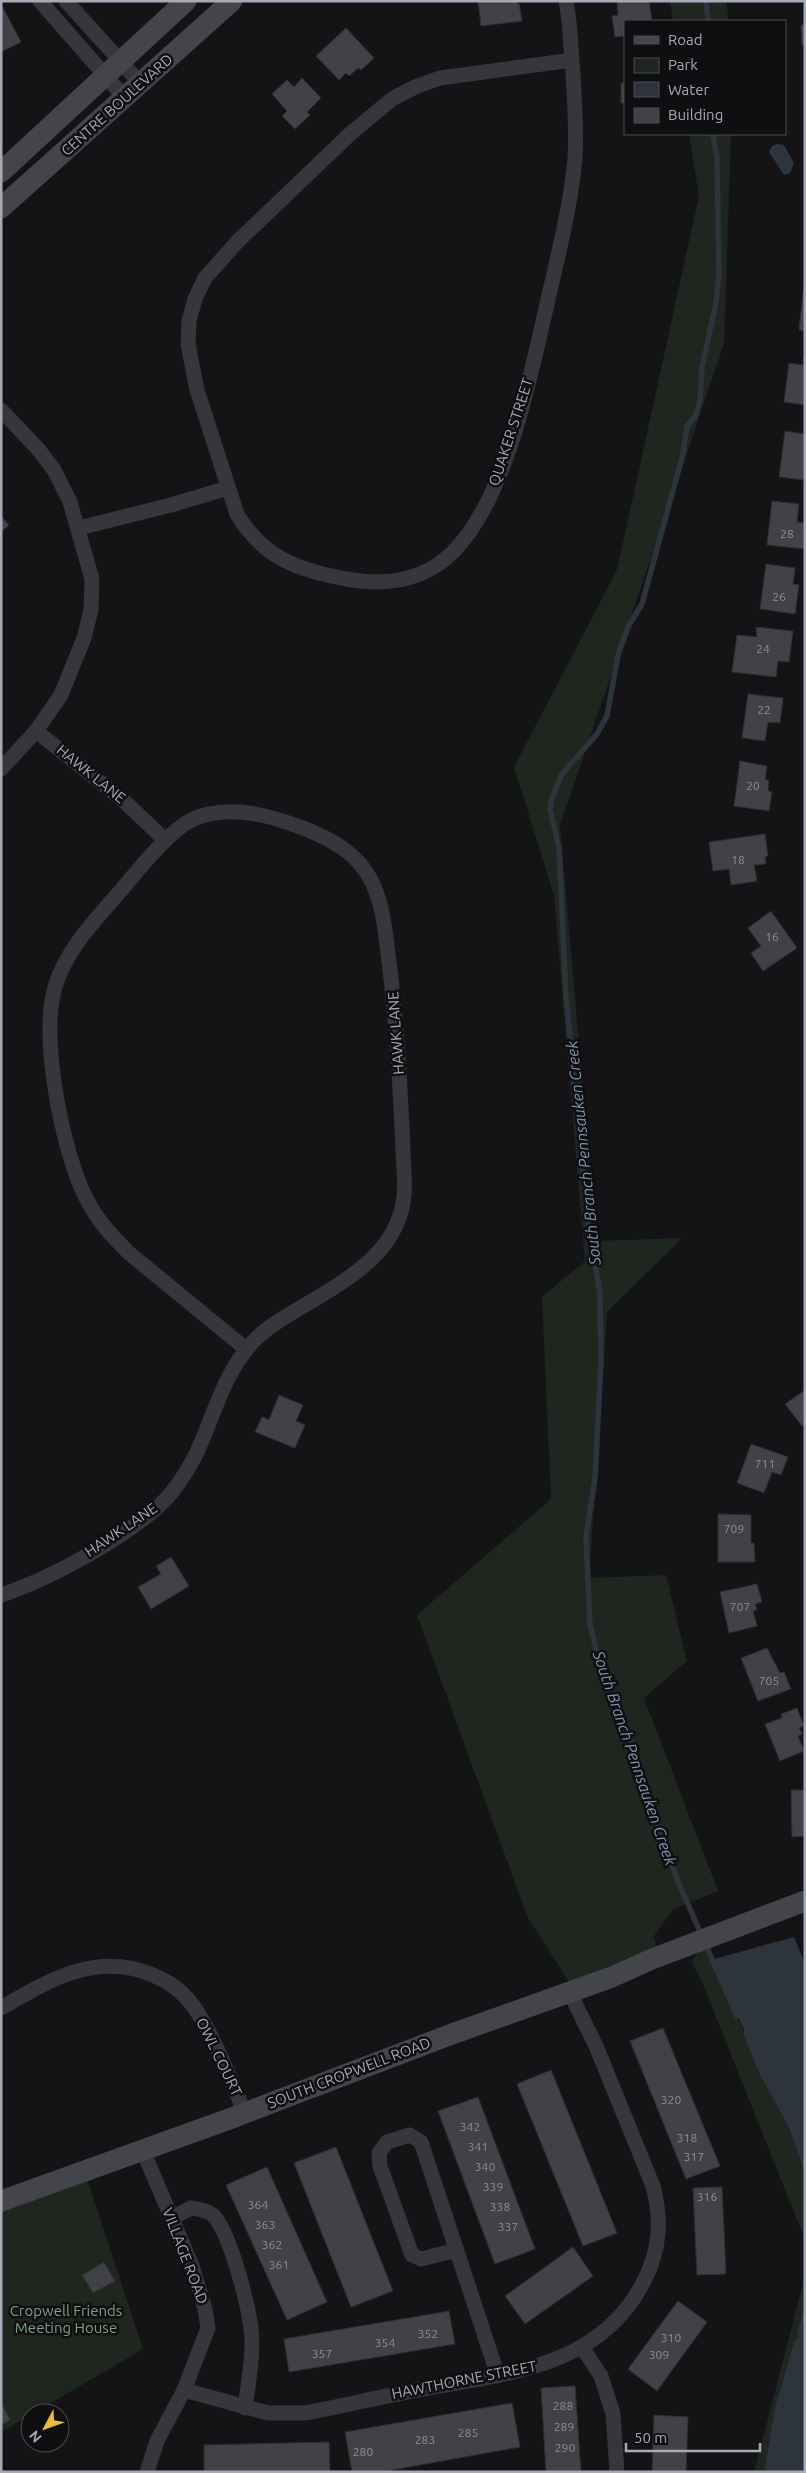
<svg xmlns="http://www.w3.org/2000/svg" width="806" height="2473" font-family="Ubuntu,sans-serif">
<rect width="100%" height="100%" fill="#141416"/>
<g fill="#1f2620">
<polygon points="670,1 726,1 729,21 673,21"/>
<polygon points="689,134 731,134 724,344 560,825 596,1241 682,1238 607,1312 589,1578 666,1575 687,1661 644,1698 718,1891 673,1909 654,1936 660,1960 573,1988 528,1918 417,1615 551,1499 542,1297 585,1261 554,895 514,767 617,570 699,196"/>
<polygon points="703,1939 763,2075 792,2127 805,2164 805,2240 702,1982 692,1963"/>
<polygon points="85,2173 143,2349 34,2413 30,2413 30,2415 1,2432 1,2201"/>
<polygon points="805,2276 805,2316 778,2407 767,2472 754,2472"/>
</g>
<g fill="#2d343b">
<polygon points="777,144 784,145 794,163 790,173 784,175 769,152 772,146"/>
<polygon points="794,1937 805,1964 805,2164 792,2127 763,2075 753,2048 711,1960"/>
<polygon points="805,2316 805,2472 767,2472 778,2407"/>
</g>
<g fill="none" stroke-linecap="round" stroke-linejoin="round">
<g stroke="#2d343b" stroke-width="5.5">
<polyline points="706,1 708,21"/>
<polyline points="713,134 717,159 719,273 716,303 702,367 700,400 696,415 687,426 683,454 642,604 628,627 618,655 607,716 597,734 562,774 552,798 550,809 559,848 566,996 588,1219 600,1294 601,1362 595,1478 586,1537 590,1624 601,1671 632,1745 652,1809 679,1884 737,2016"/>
<polyline points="746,2033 763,2075 792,2127 805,2164"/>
<polyline points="800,2333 805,2316"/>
<polyline points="767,2472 778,2407 797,2342"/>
</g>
</g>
<g fill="#414146" stroke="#2f2e32">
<polygon points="478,1 517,1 517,4 519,4 522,21 481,26"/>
<polygon points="617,1 649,1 652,21 625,21 625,36 615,37 612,16 618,15"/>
<polygon points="1,4 21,42 1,52"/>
<polygon points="801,25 805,25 805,45 802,45"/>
<polygon points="346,28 374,58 361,70 358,68 349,76 346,73 339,80 316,56"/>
<polygon points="302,78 321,98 307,112 310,115 295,129 282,116 287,111 272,94 287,80 294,87"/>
<polygon points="621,83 625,84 625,103 621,103"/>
<polygon points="804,284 805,284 805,331 799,330"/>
<polygon points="804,356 805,405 784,402 789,363 803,365"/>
<polygon points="785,431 805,434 805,480 779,477"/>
<polygon points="772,501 799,504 797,522 805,523 805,549 767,545"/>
<polygon points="1,516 9,525 1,532"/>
<polygon points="766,564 795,568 793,584 799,585 795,614 760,609"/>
<polygon points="756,627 793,631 789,662 778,661 776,677 732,672 737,635 757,637"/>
<polygon points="748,694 783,698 780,723 768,722 765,741 742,738"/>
<polygon points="740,761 767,766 765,780 769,780 768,791 772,792 769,811 734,806"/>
<polygon points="765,834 768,856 765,857 766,864 754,865 757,881 731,885 729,869 713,871 709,842"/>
<polygon points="771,911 797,948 763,971 751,953 761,946 748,928"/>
<polygon points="805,1390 805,1424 802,1426 785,1404"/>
<polygon points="279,1395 303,1405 296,1421 305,1425 295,1448 255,1432 262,1417 269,1420"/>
<polygon points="751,1444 788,1457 781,1475 772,1472 764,1493 737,1483"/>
<polygon points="718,1514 751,1515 751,1543 754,1543 755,1562 718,1562"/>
<polygon points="171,1557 189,1586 151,1609 138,1587 161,1574 156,1566"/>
<polygon points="757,1584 762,1602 755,1604 757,1610 753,1611 757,1626 729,1633 720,1592"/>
<polygon points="767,1648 780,1673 784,1672 791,1689 758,1701 741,1658"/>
<polygon points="797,1708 804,1726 799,1728 802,1734 798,1736 804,1751 780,1761 765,1724 782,1718 781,1714"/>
<polygon points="791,1790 805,1790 805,1836 792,1837"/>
<polygon points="663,2028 720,2166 686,2179 630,2041"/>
<polygon points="551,2070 617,2233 583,2246 517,2084"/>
<polygon points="478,2097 535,2249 495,2264 438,2111"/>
<polygon points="336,2147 393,2291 351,2307 294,2163"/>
<polygon points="267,2167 327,2302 287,2320 226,2185"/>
<polygon points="722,2187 726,2274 697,2275 693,2188"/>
<polygon points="573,2247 593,2276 525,2324 505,2296"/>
<polygon points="104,2262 115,2281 93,2293 82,2275"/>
<polygon points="678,2301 707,2322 657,2391 628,2369"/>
<polygon points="449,2311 455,2344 289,2372 284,2339"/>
<polygon points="575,2386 581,2472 546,2472 541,2388"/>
<polygon points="1,2402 10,2420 1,2425"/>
<polygon points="512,2403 520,2447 381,2472 352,2472 345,2432"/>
<polygon points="654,2415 688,2417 686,2472 652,2472"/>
<polygon points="329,2442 330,2472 204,2472 204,2445"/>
</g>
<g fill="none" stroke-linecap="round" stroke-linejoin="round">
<g stroke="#36363b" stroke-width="15">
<polyline points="40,1 125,98"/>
<polyline points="66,1 141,84"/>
<path d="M 566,1 C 570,20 570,39 572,59 C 574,91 577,125 575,158 C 571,203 560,247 550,291 C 532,367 509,496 453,552 C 424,581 385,586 346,579 C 298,570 263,558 237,514 L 197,390 L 188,344 L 189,321 L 195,299 L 205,278 L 237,242 L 350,134 L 392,99 L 415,87 L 440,78 L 572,60"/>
<polyline points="1,410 39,450 54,470 70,502 92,579 91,610 84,638 61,695 36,731 1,769"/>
<polyline points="79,528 171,505 228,488"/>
<polyline points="36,731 124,801 165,840"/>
<path d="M 1,1595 C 48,1580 129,1536 164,1501 C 176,1489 186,1473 194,1458 C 213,1420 222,1376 251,1344 C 264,1329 283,1318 300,1308 C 339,1285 388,1259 401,1212 C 405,1199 405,1185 404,1171 C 401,1104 398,1037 390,970 C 386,941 385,910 372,882 C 358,853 331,839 303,828 C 274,817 240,807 209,814 C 198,816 187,821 178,829 C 157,846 140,868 123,888 C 98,917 66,949 55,987 C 40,1038 62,1150 86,1198 C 96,1219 113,1237 129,1253 L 246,1349"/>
<path d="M 1,2008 C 49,1980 97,1951 153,1975 C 170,1982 184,1993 194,2007 C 215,2038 230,2079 245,2113"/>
<polyline points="143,2151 192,2266 205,2309 208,2328 184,2390 157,2441 147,2472"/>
<path d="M 172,2218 L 191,2208 C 198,2209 207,2210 213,2215 C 231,2234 252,2315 252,2343 C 252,2364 248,2386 245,2408"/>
<polyline points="457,2250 421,2259 412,2255 380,2166 379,2153 387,2142 410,2135 421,2142 498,2376"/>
<polyline points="582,2347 601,2376 613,2414 617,2472"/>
<path d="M 184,2390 L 268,2413 L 305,2413 C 344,2406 383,2396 423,2389 C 508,2373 600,2368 644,2281 C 660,2250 662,2220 653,2186 L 596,2046 L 569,1991"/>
</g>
<g stroke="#44454b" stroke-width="21">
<polyline points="1,172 186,1"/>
<polyline points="1,208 232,1"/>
<polyline points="1,2201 232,2118 452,2034 612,1977 652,1959 805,1901"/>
</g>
</g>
<g text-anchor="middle" stroke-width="5" stroke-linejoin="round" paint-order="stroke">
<g font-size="12" fill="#8e909a">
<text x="787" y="538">28</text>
<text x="779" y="601">26</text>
<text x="763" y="653">24</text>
<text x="764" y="714">22</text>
<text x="753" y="790">20</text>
<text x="738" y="864">18</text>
<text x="772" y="941">16</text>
<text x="765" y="1468">711</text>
<text x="734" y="1533">709</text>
<text x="740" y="1611">707</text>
<text x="769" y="1685">705</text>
<text x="671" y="2104">320</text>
<text x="470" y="2131">342</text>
<text x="687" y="2142">318</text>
<text x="478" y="2151">341</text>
<text x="694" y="2161">317</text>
<text x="485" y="2171">340</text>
<text x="493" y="2191">339</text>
<text x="707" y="2201">316</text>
<text x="258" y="2209">364</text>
<text x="500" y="2211">338</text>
<text x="265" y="2229">363</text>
<text x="508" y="2231">337</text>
<text x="272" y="2249">362</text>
<text x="279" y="2269">361</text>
<text x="428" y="2338">352</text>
<text x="671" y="2342">310</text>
<text x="385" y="2347">354</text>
<text x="322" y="2358">357</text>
<text x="659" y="2359">309</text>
<text x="563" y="2410">288</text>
<text x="564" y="2431">289</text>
<text x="468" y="2437">285</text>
<text x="425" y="2444">283</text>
<text x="565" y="2452">290</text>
<text x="363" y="2456">280</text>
</g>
<g font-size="15" fill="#a7aab6" stroke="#0f0f11">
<text transform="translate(117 105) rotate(-42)" y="5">CENTRE BOULEVARD</text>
<text transform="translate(511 432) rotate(-72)" y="5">QUAKER STREET</text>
<text transform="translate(91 774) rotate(39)" y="5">HAWK LANE</text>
<text transform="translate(396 1033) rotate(-94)" y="5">HAWK LANE</text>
<text transform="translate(121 1530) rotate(-34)" y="5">HAWK LANE</text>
<text transform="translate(219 2057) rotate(64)" y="5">OWL COURT</text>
<text transform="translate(349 2073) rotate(-21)" y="5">SOUTH CROPWELL ROAD</text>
<text transform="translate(185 2256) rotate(69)" y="5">VILLAGE ROAD</text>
<text transform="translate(464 2380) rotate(-11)" y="5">HAWTHORNE STREET</text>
</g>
<g font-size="15" fill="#7ea083" stroke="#0f0f11">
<text x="66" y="2316">Cropwell Friends<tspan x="66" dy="17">Meeting House</tspan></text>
</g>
<g font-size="16" font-style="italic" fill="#7f96af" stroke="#0f0f11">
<text transform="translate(583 1153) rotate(-96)" y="6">South Branch Pennsauken Creek</text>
<text transform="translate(635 1758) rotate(71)" y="6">South Branch Pennsauken Creek</text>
</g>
</g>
<rect width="806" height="2473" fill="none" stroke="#a7aab6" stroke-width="5"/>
<rect x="624" y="20" width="162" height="115" fill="#0f0f11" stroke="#4c4d53"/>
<rect x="634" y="36" width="25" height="8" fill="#44454b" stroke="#4c4d53"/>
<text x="668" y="45" font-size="15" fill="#a7aab6">Road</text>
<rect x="634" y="58" width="25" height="15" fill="#1f2620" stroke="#4c4d53"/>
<text x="668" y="70" font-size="15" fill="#a7aab6">Park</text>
<rect x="634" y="82" width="25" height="15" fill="#2d343b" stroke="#4c4d53"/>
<text x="668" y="95" font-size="15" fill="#a7aab6">Water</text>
<rect x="634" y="108" width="25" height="15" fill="#414146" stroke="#4c4d53"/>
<text x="668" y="120" font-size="15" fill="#a7aab6">Building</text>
<g transform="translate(45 2428) rotate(229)"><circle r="24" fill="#0f0f11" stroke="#4c4d53"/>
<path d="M0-4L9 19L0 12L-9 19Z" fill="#eaba39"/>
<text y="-8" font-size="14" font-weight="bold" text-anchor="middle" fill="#a7aab6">N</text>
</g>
<path d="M626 2443v8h134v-8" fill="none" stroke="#a7aab6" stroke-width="2.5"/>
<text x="634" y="2443" font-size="15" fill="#a7aab6" stroke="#0f0f11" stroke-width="4" paint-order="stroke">50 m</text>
</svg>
